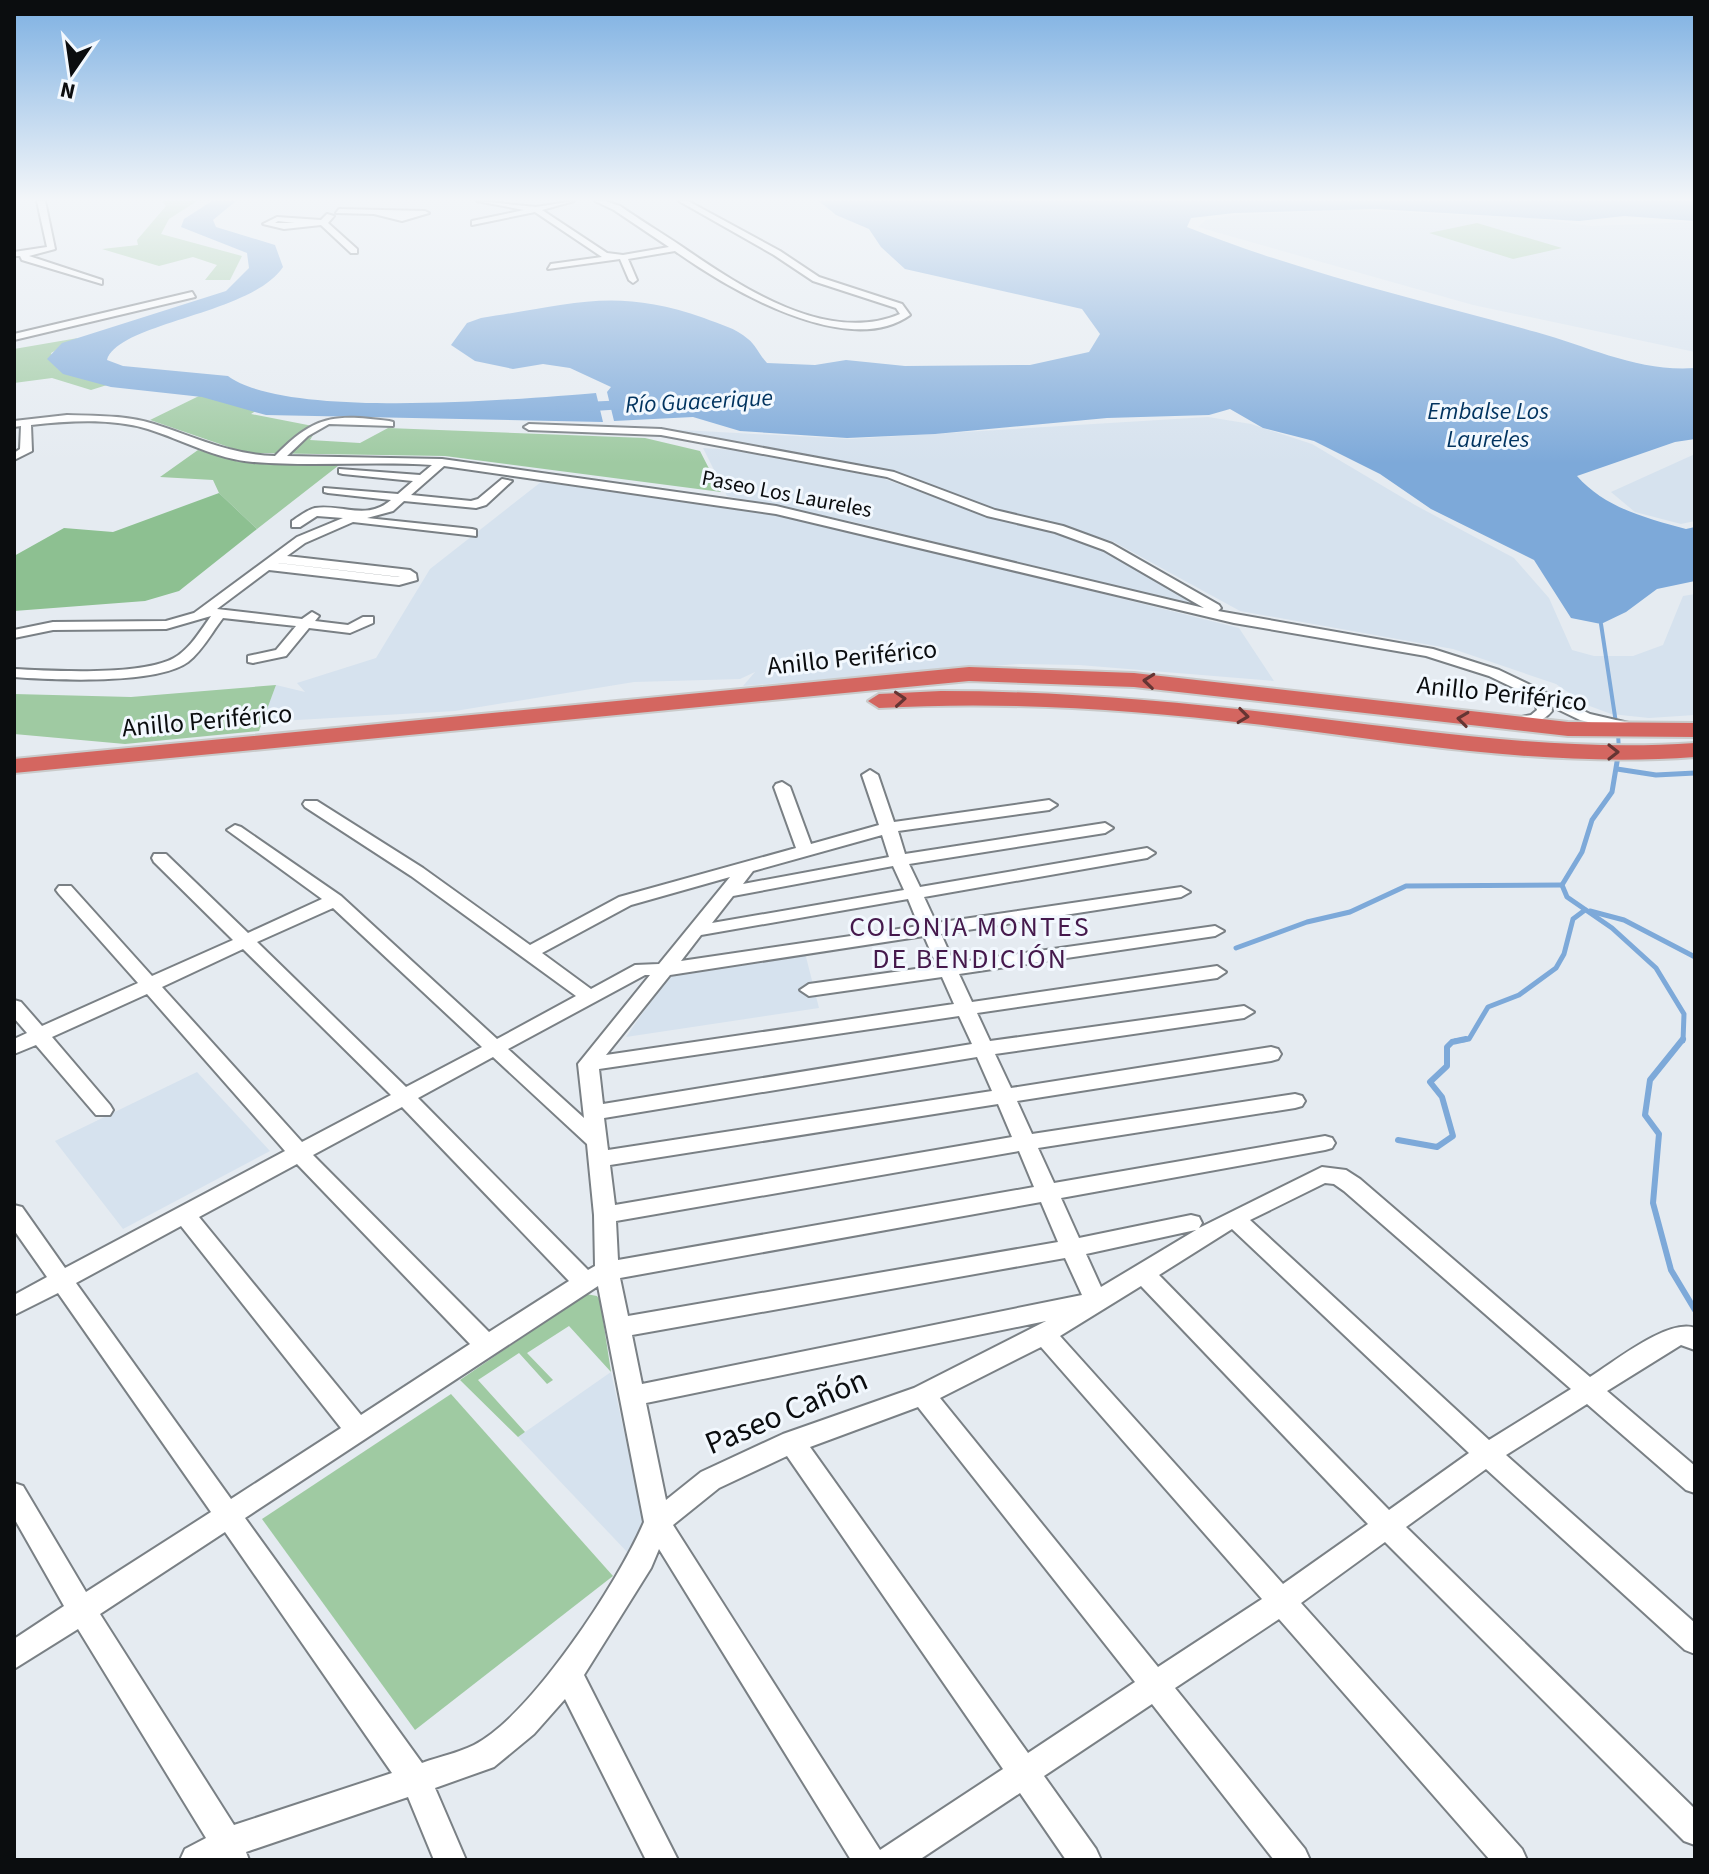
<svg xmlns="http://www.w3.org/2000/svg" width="1709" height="1874" font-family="'Source Sans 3',sans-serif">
<rect width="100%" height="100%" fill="#e5ebf1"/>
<g fill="#d6e2ee">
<polygon points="1348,210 1531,218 1591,226 1695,222 1695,352 1473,305 1198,227 1206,220 1237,215"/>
<polygon points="1208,417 1251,424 1312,444 1415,505 1514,558 1549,598 1572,650 1594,656 1633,656 1663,645 1683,596 1695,594 1695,715 1649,718 1611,714 1587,705 1556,684 1453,649 1240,611 1114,542 1059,524 986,511 896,471 664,429 850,439"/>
<polygon points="703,448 733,450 882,478 983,515 1094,544 1200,602 1193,605 854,522 727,496"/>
<polygon points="1695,454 1695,521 1681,524 1635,512 1611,492"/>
<polygon points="541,482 762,512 833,526 1239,628 1274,681 1079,665 1019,664 743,686 755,672 740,679 634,682 455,711 262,722 276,685 305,692 297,683 376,658 430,569"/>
<polygon points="805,953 819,1008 626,1037 671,972"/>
<polygon points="197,1072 270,1151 123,1229 55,1141"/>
<polygon points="611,1372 644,1523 630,1555 518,1437"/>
</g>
<g fill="#9fcaa2">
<polygon points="162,201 197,201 169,219 161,234 242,256 230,280 205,280 217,265 193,257 159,266 102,249 138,245 137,240 166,206"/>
<polygon points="1477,223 1562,248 1513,259 1429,233"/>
<polygon points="78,338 51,353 58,369 120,381 91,390 52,378 14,383 14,349"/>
<polygon points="201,395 263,406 251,414 318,427 310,440 360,443 388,428 645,438 700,451 721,492 445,456 246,453 150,420"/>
<polygon points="198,450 239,462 343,462 257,529 219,493 213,480 160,477"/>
<polygon points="276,685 259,731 125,744 14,734 14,694 131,697"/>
<polygon points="586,1294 597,1296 600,1300 611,1372 569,1326 527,1353 553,1380 547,1384 519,1353 478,1380 525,1432 518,1437 460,1380"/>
<polygon points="451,1394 613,1576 415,1730 262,1519"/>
</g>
<polygon fill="#8dc091" points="219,493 257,529 179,591 145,601 14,611 14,556 64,528 113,532"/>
<g fill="#7da9d9">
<path d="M 212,201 L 236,201 L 213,220 L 216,227 L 275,245 L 283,267 C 251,315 119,322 107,360 L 123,366 L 228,376 C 287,420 520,399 596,393 L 603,422 L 266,415 L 202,397 L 111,387 L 63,374 L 47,359 L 62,343 L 226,291 L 249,268 L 247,253 L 181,227 L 184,219 Z"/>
<path d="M 819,201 L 1695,201 L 1695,221 L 1624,216 L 1579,221 L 1376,209 L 1234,213 L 1191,218 L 1187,227 C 1299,272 1420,300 1536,332 C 1590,347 1638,372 1695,368 L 1695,439 L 1675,442 L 1577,476 C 1605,508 1646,518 1686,529 L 1695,527 L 1695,581 L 1657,589 L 1626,612 L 1601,624 L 1571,618 L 1534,560 L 1431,509 L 1380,474 L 1314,441 L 1263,428 L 1230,409 L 1209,415 L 1107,418 L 935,434 L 847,438 L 740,431 L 693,417 L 614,421 L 607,392 L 611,387 L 570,368 L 543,364 L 513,369 L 475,361 L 451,345 L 467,323 L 481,318 C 570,305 614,286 704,318 C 719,324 736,328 748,339 C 756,345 760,356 767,363 L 815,365 L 846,360 L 905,366 L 1030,365 L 1089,352 L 1100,334 L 1082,309 L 905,269 L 881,247 L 869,229 L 836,215 Z"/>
</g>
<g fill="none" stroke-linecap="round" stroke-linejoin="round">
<g stroke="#7da9d9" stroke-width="4">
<polyline points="1601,624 1616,723"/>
<polyline points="1618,733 1619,752"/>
</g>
<g stroke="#7da9d9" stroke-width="5">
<polyline points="1619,750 1612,792 1592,820 1582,852 1562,885 1567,897 1612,928 1656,968 1684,1014 1683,1041"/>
<polyline points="1617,769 1656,775 1695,773"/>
<polyline points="1590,911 1624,920 1695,957"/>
<polyline points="1236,948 1307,922 1350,912 1406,886 1562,885"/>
<polyline points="1455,1041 1469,1039 1488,1007 1519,995 1556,968 1564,954 1573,919 1585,910"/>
</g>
<g stroke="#7da9d9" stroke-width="6">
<polyline points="1683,1039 1650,1080 1645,1115 1659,1134 1653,1203 1671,1270 1695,1310"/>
<polyline points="1398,1140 1437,1147 1453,1136 1442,1097 1430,1082 1447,1066 1447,1047 1452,1042 1466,1039"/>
</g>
<polygon fill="#7da9d9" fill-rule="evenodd" points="649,399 655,401 655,407 563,413 555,408 563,403"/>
<g stroke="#7a8085" stroke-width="4">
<g id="minor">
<polygon points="37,201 45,201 55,249 29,256 102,280 102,284 22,260 20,256 14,256 14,252 47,247"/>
<path d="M 477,201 L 536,207 L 574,201 L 542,210 L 607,253 L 623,255 L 669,247 L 614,210 L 595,201 L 605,201 L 620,206 C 640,220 662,233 681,246 C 737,284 825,346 900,314 L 896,308 L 813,281 L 774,255 L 679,201 L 688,201 L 780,251 L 819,277 L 902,304 L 910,315 C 847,360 727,288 675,251 L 628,259 L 637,280 L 633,283 L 629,280 L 620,259 L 548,269 L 551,264 L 602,257 L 535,212 L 472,225 L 472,221 L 524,210 Z"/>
<polygon points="339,209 425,211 429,213 402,221 374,214 336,213"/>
<path d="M 327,214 L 334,216 L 328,223 L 357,249 L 357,253 L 351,253 L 321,225 L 284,229 L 263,224 L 277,217 L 321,220 ZM 278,221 L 295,223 L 275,223 Z"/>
<polygon points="192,292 195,297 14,340 14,334"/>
<path d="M 67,415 C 96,416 126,415 154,424 C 195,437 231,455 275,456 C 315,415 334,414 389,421 L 393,422 L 393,426 L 329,424 L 308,436 L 287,456 L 442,459 L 776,506 L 1204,608 L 1104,550 L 1055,532 L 987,516 L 887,477 L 661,435 L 529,430 L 524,427 L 529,424 L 661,429 L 894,472 L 995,510 L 1063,526 L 1112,544 L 1219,605 L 1221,608 L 1218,611 L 1433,649 L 1499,670 L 1590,714 L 1633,724 L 1636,727 L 1628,732 L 1580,720 L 1551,706 L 1552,711 C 1542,723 1524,728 1508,726 L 1508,720 L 1531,715 L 1537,710 L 1533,697 L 1489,676 L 1426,656 L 1234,623 L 776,514 L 444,466 L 411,495 L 471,501 L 478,499 L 502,479 L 512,481 L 486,505 L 476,508 L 404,501 L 393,511 L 367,518 L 472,529 L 476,530 L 476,536 L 353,522 L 305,543 L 287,556 L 410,570 L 416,574 L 417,580 L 399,585 L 269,570 L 217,609 L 302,619 L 312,612 L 319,616 L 315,621 L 348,625 L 363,617 L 373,617 L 373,623 L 350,633 L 309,628 L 286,656 L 253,663 L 248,662 L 248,656 L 276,650 L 296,626 L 223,618 C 212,632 203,650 188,662 C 157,685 53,680 14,677 L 14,669 C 52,671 142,676 174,658 C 190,649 201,630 211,616 L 166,629 L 53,630 L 14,638 L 14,630 L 53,622 L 166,621 L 194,613 L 297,537 L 343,518 L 317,516 L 300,527 L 292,527 L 292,521 C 298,517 307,510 315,508 C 342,504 367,521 391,500 L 328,493 L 324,492 L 324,488 L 398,494 L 413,481 L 343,474 L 339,473 L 339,469 L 420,475 L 432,465 C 373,461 312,467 253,462 C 216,459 183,440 148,429 C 110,418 69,421 31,425 L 32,451 L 14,460 L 14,453 L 20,449 L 21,426 L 14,427 L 14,421 ZM 278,563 L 279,563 L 400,577 L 398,577 Z"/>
<path d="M 870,770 L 878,775 L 894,822 L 1049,800 L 1057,805 L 1049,810 L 898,831 L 905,854 L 1105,823 L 1113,828 L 1105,833 L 909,864 L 920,887 L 1147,848 L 1155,853 L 1147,858 L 924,897 L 936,923 L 1181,887 L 1190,892 L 1181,897 L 941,934 L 954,963 L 1215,926 L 1224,931 L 1215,936 L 959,974 L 972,1002 L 1217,966 L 1226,972 L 1217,978 L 977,1013 L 990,1041 L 1244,1006 L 1254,1012 L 1244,1018 L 995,1054 L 1011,1088 L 1271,1047 L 1278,1049 L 1281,1054 L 1278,1059 L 1271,1061 L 1017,1101 L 1032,1134 L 1295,1094 L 1302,1096 L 1305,1101 L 1302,1106 L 1295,1108 L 1038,1148 L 1054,1183 L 1325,1136 L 1332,1138 L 1335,1143 L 1332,1148 L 1325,1150 L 1061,1198 L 1079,1238 L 1191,1215 L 1199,1217 L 1202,1223 L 1199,1228 L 1322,1167 L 1346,1170 L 1360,1179 L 1590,1377 C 1614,1362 1668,1318 1695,1328 L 1695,1350 L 1681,1345 L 1607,1391 L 1695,1466 L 1695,1493 L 1686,1490 L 1587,1404 L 1506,1455 L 1695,1623 L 1695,1654 L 1685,1650 L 1486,1469 L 1406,1527 L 1695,1809 L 1695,1845 L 1684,1841 L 1385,1542 L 1301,1603 L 1522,1849 L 1527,1860 L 1490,1860 L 1279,1619 L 1175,1688 L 1305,1849 L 1310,1860 L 1274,1860 L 1152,1704 L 1044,1776 L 1096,1849 L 1101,1860 L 1066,1860 L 1020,1793 L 919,1860 L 851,1860 L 659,1549 L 651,1568 L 584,1675 L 678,1860 L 646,1860 L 565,1699 L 534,1734 L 494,1767 L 435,1788 L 466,1860 L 434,1860 L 408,1797 L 246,1852 L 249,1860 L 180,1860 L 185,1849 L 206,1838 L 78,1629 L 14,1669 L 14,1639 L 64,1606 L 14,1518 L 14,1483 L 23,1486 L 86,1592 L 211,1512 L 58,1293 L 14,1315 L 14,1295 L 47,1277 L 14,1230 L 14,1205 L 22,1207 L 65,1268 L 285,1151 L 147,994 L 52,1037 L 110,1105 L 113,1110 L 110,1115 L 96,1115 L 36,1045 L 14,1054 L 14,1039 L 27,1033 L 14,1018 L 14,1000 L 21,1002 L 42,1026 L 138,983 L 59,894 L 56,890 L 59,886 L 71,886 L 152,976 L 233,940 L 154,862 L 152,858 L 154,854 L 166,854 L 248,933 L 322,899 L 227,830 L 235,825 L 241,827 L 341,896 L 497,1039 L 576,996 L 411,876 L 305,807 L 303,804 L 305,801 L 317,801 L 423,868 L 530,945 L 619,897 L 796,848 L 774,787 L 776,784 L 782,782 L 790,787 L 811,844 L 879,825 L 862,775 ZM 882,835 L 889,857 L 743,884 L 753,871 ZM 893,866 L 904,890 L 712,923 L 733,896 ZM 730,877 L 659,964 L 635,965 L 591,989 L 542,953 L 631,905 ZM 908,899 L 919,926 L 681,961 L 701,935 ZM 333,908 L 482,1047 L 406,1087 L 257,942 ZM 924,936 L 937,966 L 809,984 L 800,990 L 809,996 L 942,977 L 954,1004 L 606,1055 L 670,975 ZM 243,949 L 391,1095 L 302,1142 L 162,987 ZM 645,975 L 650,975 L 578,1064 L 584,1118 L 508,1049 ZM 959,1016 L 972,1044 L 603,1104 L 599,1069 ZM 493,1057 L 587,1144 L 594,1215 L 595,1266 L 588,1270 L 418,1098 ZM 977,1057 L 992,1091 L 608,1150 L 604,1118 ZM 998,1104 L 1012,1137 L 615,1205 L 610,1165 ZM 402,1107 L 569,1281 L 489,1332 L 313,1155 ZM 1019,1151 L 1034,1187 L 618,1260 L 616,1221 ZM 297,1164 L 470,1344 L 361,1415 L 199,1217 ZM 1325,1183 L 1334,1184 L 1344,1191 L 1571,1389 L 1489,1440 L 1250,1220 ZM 1041,1202 L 1058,1242 L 628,1316 L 620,1278 ZM 181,1226 L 341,1428 L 231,1499 L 76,1283 ZM 1232,1229 L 1469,1453 L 1389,1510 L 1159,1275 ZM 1196,1230 L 1101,1287 L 1086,1254 L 1191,1231 ZM 1065,1258 L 1082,1295 L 642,1384 L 632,1335 ZM 598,1286 L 644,1522 C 619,1581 531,1716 474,1745 C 458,1753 438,1757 422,1763 L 245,1518 ZM 1141,1286 L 1368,1524 L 1283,1584 L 1060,1336 ZM 1046,1321 L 914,1388 L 783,1434 L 701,1472 L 666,1500 L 646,1403 ZM 1041,1347 L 1262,1599 L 1158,1667 L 940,1398 ZM 918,1407 L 1135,1682 L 1028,1753 L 810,1447 ZM 787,1456 L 1003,1769 L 880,1850 L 673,1525 L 719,1488 ZM 225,1532 L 392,1773 L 234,1825 L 100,1614 Z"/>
</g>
</g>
<g stroke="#c9caca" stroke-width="4">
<g id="highway">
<polygon points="969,667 1134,673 1568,722 1695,723 1695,737 1568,736 1134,687 969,681 14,773 14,759"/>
<path d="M 941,691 C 1067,691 1191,703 1315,718 C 1442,733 1567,752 1695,743 L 1695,757 C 1547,768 1401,742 1254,724 C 1129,709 1005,701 879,708 L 868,701 L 879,694 Z"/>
</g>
</g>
<use href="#minor" fill="#fff" fill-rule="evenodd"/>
<use href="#highway" fill="#d46660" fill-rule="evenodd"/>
</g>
<defs><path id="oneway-chevron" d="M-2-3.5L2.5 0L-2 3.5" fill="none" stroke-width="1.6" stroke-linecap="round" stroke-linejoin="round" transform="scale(2)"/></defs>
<g stroke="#653533">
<use href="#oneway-chevron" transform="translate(1149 681) rotate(-174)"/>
<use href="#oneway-chevron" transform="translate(900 699) rotate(-4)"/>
<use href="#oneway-chevron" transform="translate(1243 716) rotate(7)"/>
<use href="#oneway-chevron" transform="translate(1463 719) rotate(-173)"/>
<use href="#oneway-chevron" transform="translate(1613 752)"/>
</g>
<linearGradient id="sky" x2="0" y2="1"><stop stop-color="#7db0e2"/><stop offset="0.43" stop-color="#f3f6f9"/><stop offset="1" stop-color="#f3f6f9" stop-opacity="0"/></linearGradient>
<rect width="1709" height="463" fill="url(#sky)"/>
<g text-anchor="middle" stroke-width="6" stroke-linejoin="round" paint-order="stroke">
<g font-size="22" fill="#0b0d0f" stroke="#f2f8fe">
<text transform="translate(787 493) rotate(11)" y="8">Paseo Los Laureles</text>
</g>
<g font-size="24" font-style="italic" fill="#01335f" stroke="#f2f8fe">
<text transform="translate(699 401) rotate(-3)" y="8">Río Guacerique</text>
<text x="1488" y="419">Embalse Los<tspan x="1488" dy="28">Laureles</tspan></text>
</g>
<g font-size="26" fill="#0b0d0f" stroke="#f2f8fe">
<text transform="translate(852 657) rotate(-6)" y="9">Anillo Periférico</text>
<text transform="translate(1502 693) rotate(6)" y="9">Anillo Periférico</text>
<text transform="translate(207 720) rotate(-5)" y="9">Anillo Periférico</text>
</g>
<g font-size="28" letter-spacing="2" fill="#45194c" stroke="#f2f8fe">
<text x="970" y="936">COLONIA MONTES<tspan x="970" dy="32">DE BENDICIÓN</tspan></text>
</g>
<g font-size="32" fill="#0b0d0f" stroke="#f2f8fe">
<text transform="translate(786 1411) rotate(-23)" y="11">Paseo Cañón</text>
</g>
</g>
<rect width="1709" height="1874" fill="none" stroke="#0b0d0f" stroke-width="32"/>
<g transform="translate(72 72) rotate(193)" stroke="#f2f8fe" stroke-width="6" paint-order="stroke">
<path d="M0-6L14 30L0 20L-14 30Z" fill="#0b0d0f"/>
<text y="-12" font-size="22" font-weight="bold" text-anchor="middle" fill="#0b0d0f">N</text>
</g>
</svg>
